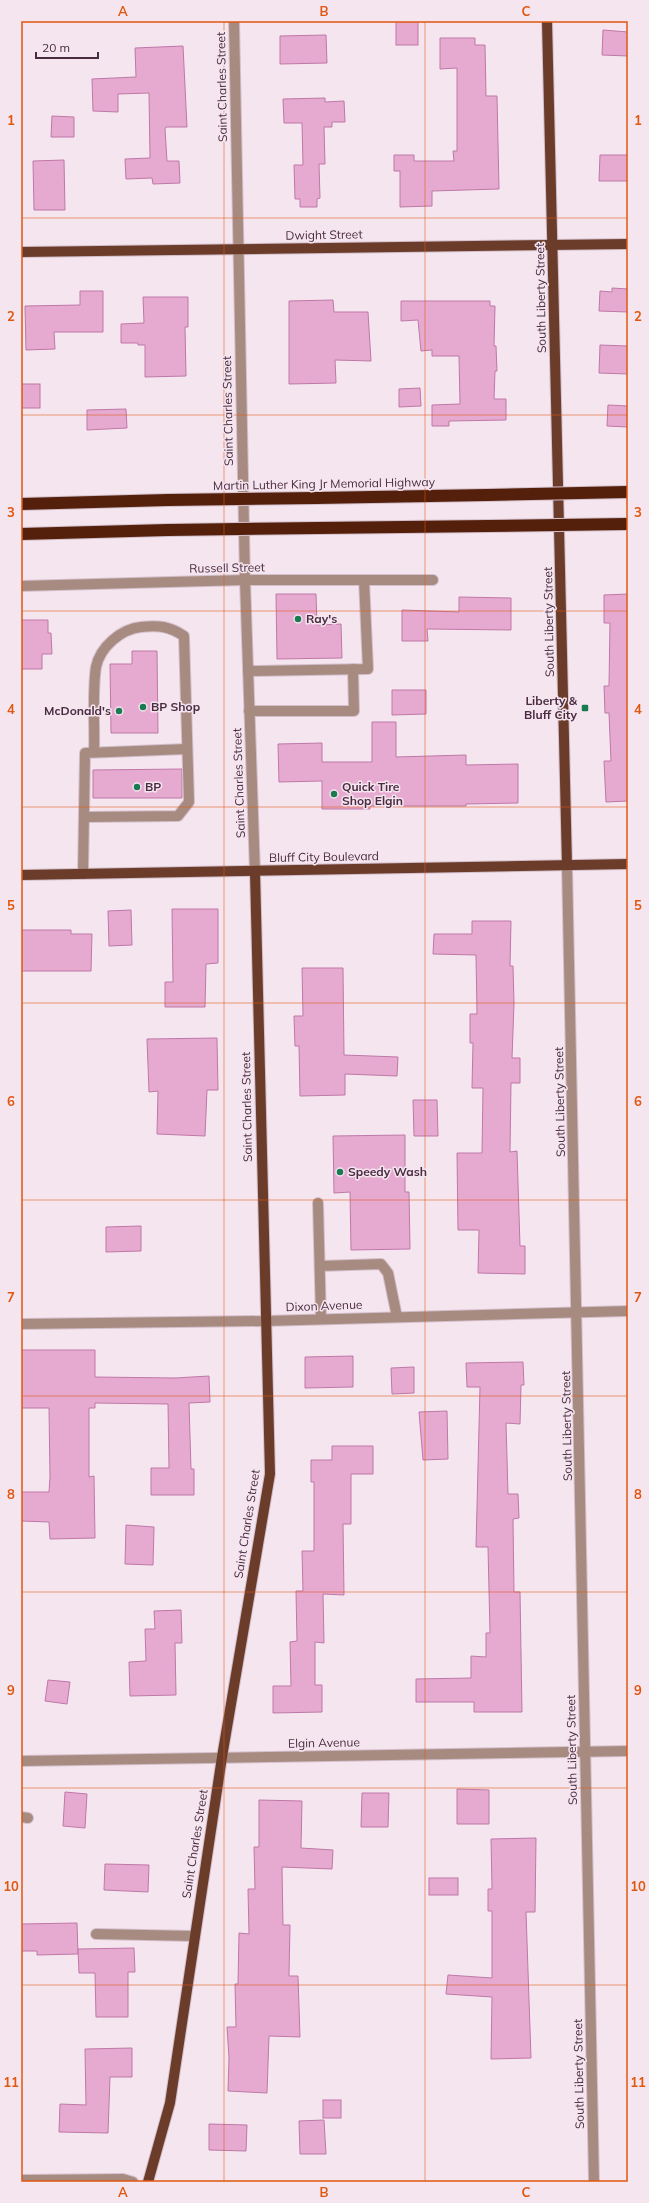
<svg xmlns="http://www.w3.org/2000/svg" width="649" height="2203" font-family="Mulish,sans-serif">
<rect width="100%" height="100%" fill="#f5e5ef"/>
<g fill="#e6aad1" stroke="#bf78a7">
<rect x="396" y="21" width="22" height="24"/>
<polygon points="603,30 628,32 628,56 602,55"/>
<polygon points="326,35 327,63 280,64 280,36"/>
<polygon points="440,38 475,38 475,45 485,45 486,96 497,96 499,189 432,191 432,206 400,207 400,171 394,171 394,155 414,155 414,161 454,161 453,151 457,151 457,68 440,69"/>
<polygon points="183,46 187,127 166,127 165,129 167,161 179,161 180,183 153,184 152,178 126,179 125,159 150,158 149,93 118,94 118,112 93,111 92,79 136,77 135,48"/>
<polygon points="325,98 325,102 344,101 345,122 332,122 332,127 324,127 325,164 319,164 320,198 317,199 317,207 300,207 300,199 295,199 294,165 303,165 302,123 284,123 283,99"/>
<polygon points="52,116 74,117 74,137 51,137"/>
<polygon points="600,155 628,155 628,181 599,181"/>
<polygon points="64,160 65,210 34,210 33,161"/>
<polygon points="612,288 628,289 628,312 599,311 600,291 612,292"/>
<polygon points="80,291 103,291 103,332 54,332 55,349 26,350 25,306 80,305"/>
<polygon points="143,297 188,297 188,327 185,327 186,376 145,377 145,345 138,345 138,343 121,343 121,324 144,323"/>
<polygon points="333,300 334,312 368,312 371,361 335,360 336,383 289,384 289,301"/>
<polygon points="401,301 490,301 490,306 495,306 494,346 496,346 497,371 495,371 494,399 506,399 506,420 449,421 449,426 432,426 432,405 460,404 459,356 432,356 432,350 421,351 418,320 401,321"/>
<polygon points="600,345 628,346 628,374 599,373"/>
<rect x="21" y="384" width="19" height="24"/>
<polygon points="420,388 421,406 399,407 399,389"/>
<polygon points="608,405 628,406 628,427 607,426"/>
<polygon points="126,409 127,428 87,430 87,410"/>
<polygon points="276,594 316,594 317,625 341,624 342,658 277,659"/>
<polygon points="628,594 628,801 606,802 604,761 611,761 609,713 605,713 604,686 609,686 610,623 604,623 604,595"/>
<polygon points="459,597 511,598 511,630 427,629 428,641 402,641 402,610 459,612"/>
<polygon points="21,620 48,620 48,633 51,633 52,654 42,654 42,669 21,669"/>
<polygon points="132,651 157,651 158,733 111,733 110,664 132,664"/>
<polygon points="392,690 426,690 426,714 392,715"/>
<polygon points="372,722 396,722 396,757 466,755 466,765 518,764 518,803 466,804 466,806 370,806 370,809 322,809 322,781 279,782 278,744 322,743 322,762 372,762"/>
<polygon points="182,769 182,798 93,798 93,770"/>
<polygon points="172,909 218,909 218,963 206,964 205,1007 165,1007 165,982 173,982"/>
<polygon points="131,910 132,945 109,946 108,911"/>
<polygon points="472,921 511,921 510,966 513,966 514,1003 512,1058 520,1058 520,1083 511,1083 510,1152 517,1151 520,1246 525,1246 525,1274 478,1273 479,1230 458,1230 457,1153 482,1153 483,1088 472,1088 473,1043 470,1043 470,1014 477,1014 476,955 433,954 434,934 472,934"/>
<polygon points="21,930 71,930 71,934 92,934 91,971 21,971"/>
<polygon points="302,968 343,968 344,1055 398,1057 397,1076 345,1074 345,1095 300,1096 299,1046 295,1046 294,1016 303,1016"/>
<polygon points="217,1038 218,1090 207,1090 205,1136 157,1134 158,1091 149,1092 147,1039"/>
<polygon points="413,1100 437,1100 438,1136 414,1136"/>
<polygon points="405,1135 405,1192 409,1192 410,1249 351,1250 350,1192 334,1193 333,1136"/>
<polygon points="141,1226 141,1251 106,1252 106,1227"/>
<polygon points="21,1350 95,1350 95,1377 175,1378 209,1376 210,1402 189,1403 191,1469 194,1469 194,1495 151,1495 151,1468 169,1468 168,1404 95,1403 95,1408 89,1408 89,1477 94,1476 95,1538 50,1539 49,1522 21,1521 21,1492 49,1492 50,1477 49,1408 21,1408"/>
<polygon points="353,1356 353,1387 305,1388 305,1357"/>
<polygon points="523,1362 524,1385 521,1385 520,1424 506,1423 508,1494 518,1494 519,1518 513,1519 514,1592 520,1592 522,1712 474,1712 474,1702 416,1702 416,1679 471,1678 471,1656 486,1657 486,1633 490,1633 488,1547 476,1547 480,1387 467,1387 466,1363"/>
<polygon points="414,1367 414,1393 392,1394 391,1368"/>
<polygon points="447,1411 448,1459 423,1460 419,1412"/>
<polygon points="332,1446 373,1446 373,1474 351,1474 351,1524 343,1524 344,1595 323,1594 324,1643 315,1642 315,1685 322,1685 322,1712 273,1713 273,1686 291,1686 290,1642 297,1641 296,1591 303,1591 302,1551 314,1551 314,1482 311,1482 311,1460 332,1460"/>
<polygon points="126,1525 154,1527 153,1565 125,1564"/>
<polygon points="181,1610 182,1643 175,1643 176,1695 130,1696 129,1662 146,1661 145,1629 155,1629 154,1611"/>
<polygon points="48,1680 70,1682 67,1704 45,1701"/>
<polygon points="457,1789 489,1790 489,1824 457,1824"/>
<polygon points="65,1792 87,1794 85,1828 63,1826"/>
<polygon points="362,1793 389,1793 388,1827 361,1827"/>
<polygon points="259,1800 302,1801 301,1848 333,1850 332,1869 282,1867 283,1925 290,1925 289,1976 298,1976 300,2037 269,2036 267,2093 228,2091 229,2058 227,2027 236,2027 235,1984 238,1984 239,1933 249,1934 248,1889 255,1889 254,1847 259,1847"/>
<polygon points="536,1838 535,1912 526,1912 531,2058 491,2059 492,1997 446,1994 448,1975 492,1978 492,1911 488,1911 488,1889 492,1889 491,1839"/>
<polygon points="105,1864 149,1865 148,1892 104,1890"/>
<rect x="429" y="1878" width="29" height="17"/>
<polygon points="77,1923 78,1954 37,1955 37,1951 21,1951 21,1924"/>
<polygon points="134,1948 135,1972 128,1972 128,2017 96,2017 95,1973 79,1973 78,1949"/>
<polygon points="132,2048 132,2077 110,2077 108,2133 59,2132 60,2104 86,2105 85,2049"/>
<rect x="323" y="2100" width="18" height="18"/>
<polygon points="324,2120 326,2154 300,2154 299,2121"/>
<polygon points="209,2124 247,2125 246,2151 209,2150"/>
</g>
<g fill="none" stroke-linecap="round" stroke-linejoin="round">
<g stroke="#d3c0cc" stroke-width="12">
<g id="minor">
<polyline points="234,21 245,580 255,872"/>
<polyline points="21,586 245,580 433,580"/>
<polyline points="248,671 368,669 364,580"/>
<polyline points="249,711 354,711 353,669"/>
<path d="M 84,817 L 178,816 L 189,802 L 184,636 C 169,626 158,625 141,627 C 121,629 100,647 96,667 C 92,692 95,726 94,752"/>
<polyline points="567,865 594,2182"/>
<polyline points="83,874 85,753 187,749"/>
<polyline points="318,1203 321,1319"/>
<polyline points="320,1266 381,1264 388,1273 397,1317"/>
<polyline points="21,1324 265,1321 628,1311"/>
<polyline points="21,1761 628,1751"/>
<polyline points="21,1817 28,1818"/>
<polyline points="96,1934 194,1936"/>
<polyline points="21,2180 123,2179 133,2182"/>
</g>
</g>
<g stroke="#d3c0cc" stroke-width="12">
<g id="major">
<polyline points="547,21 567,865"/>
<polyline points="21,252 628,244"/>
<polyline points="21,875 628,864"/>
<polyline points="148,2182 170,2103 222,1757 270,1474 255,872"/>
</g>
</g>
<g stroke="#d3c0cc" stroke-width="14">
<g id="highway">
<polyline points="316,498 487,495"/>
<polyline points="21,504 168,500"/>
<polyline points="318,528 488,526"/>
<polyline points="21,534 168,530"/>
</g>
</g>
<use href="#minor" stroke="#a88b80" stroke-width="10"/>
<use href="#major" stroke="#6c3c2b" stroke-width="10"/>
<use href="#highway" stroke="#55200b" stroke-width="12"/>
<g stroke="#d3c0cc" stroke-width="14" stroke-linecap="butt">
<g id="highway-bridge">
<polyline points="487,495 627,492"/>
<polyline points="168,500 316,498"/>
<polyline points="488,526 626,524"/>
<polyline points="168,530 318,528"/>
</g>
</g>
<use href="#highway-bridge" stroke="#55200b" stroke-width="12"/>
</g>
<path fill="none" stroke="#e0570f" stroke-width="1" stroke-opacity="0.55" d="M 224,21 L 224,2182M 425,21 L 425,2182M 21,218 L 628,218M 21,415 L 628,415M 21,611 L 628,611M 21,807 L 628,807M 21,1003 L 628,1003M 21,1200 L 628,1200M 21,1396 L 628,1396M 21,1592 L 628,1592M 21,1788 L 628,1788M 21,1985 L 628,1985"/>
<g fill="#1a7b53" stroke="#f5e5ef" stroke-width="1.5">
<circle cx="298" cy="619" r="4"/>
<circle cx="143" cy="707" r="4"/>
<rect x="581" y="704" width="8" height="8" rx="2"/>
<circle cx="119" cy="711" r="4"/>
<circle cx="137" cy="787" r="4"/>
<circle cx="334" cy="794" r="4"/>
<circle cx="340" cy="1172" r="4"/>
</g>
<g text-anchor="middle" stroke-width="3" stroke-linejoin="round" paint-order="stroke">
<g font-size="12" fill="#4a2c40" stroke="#f5e5ef">
<text transform="translate(222 87) rotate(-91)" y="4">Saint Charles Street</text>
<text transform="translate(324 235) rotate(-1)" y="4">Dwight Street</text>
<text transform="translate(541 298) rotate(-91)" y="4">South Liberty Street</text>
<text transform="translate(228 411) rotate(-91)" y="4">Saint Charles Street</text>
<text transform="translate(324 484) rotate(-1)" y="4">Martin Luther King Jr Memorial Highway</text>
<text transform="translate(227 568) rotate(-1)" y="4">Russell Street</text>
<text transform="translate(549 622) rotate(-91)" y="4">South Liberty Street</text>
<text transform="translate(239 783) rotate(-92)" y="4">Saint Charles Street</text>
<text transform="translate(324 857) rotate(-1)" y="4">Bluff City Boulevard</text>
<text transform="translate(560 1102) rotate(-91)" y="4">South Liberty Street</text>
<text transform="translate(247 1107) rotate(-91)" y="4">Saint Charles Street</text>
<text transform="translate(324 1306) rotate(-2)" y="4">Dixon Avenue</text>
<text transform="translate(567 1426) rotate(-91)" y="4">South Liberty Street</text>
<text transform="translate(247 1524) rotate(-81)" y="4">Saint Charles Street</text>
<text transform="translate(324 1743) rotate(-1)" y="4">Elgin Avenue</text>
<text transform="translate(572 1750) rotate(-91)" y="4">South Liberty Street</text>
<text transform="translate(195 1844) rotate(-81)" y="4">Saint Charles Street</text>
<text transform="translate(579 2074) rotate(-91)" y="4">South Liberty Street</text>
</g>
<g font-size="12" font-weight="bold" fill="#4a2c40" stroke="#f5e5ef" text-anchor="start">
<text x="306" y="623">Ray's</text>
<text x="577" y="705" text-anchor="end">Liberty &amp;<tspan x="577" dy="14">Bluff City</tspan></text>
<text x="151" y="711">BP Shop</text>
<text x="111" y="715" text-anchor="end">McDonald's</text>
<text x="145" y="791">BP</text>
<text x="342" y="791">Quick Tire<tspan x="342" dy="14">Shop Elgin</tspan></text>
<text x="348" y="1176">Speedy Wash</text>
</g>
</g>
<rect width="649" height="2203" fill="none" stroke="#f5e5ef" stroke-width="44"/>
<path d="M36 52v6h62v-6" fill="none" stroke="#4a2c40" stroke-width="2"/>
<text x="42" y="52" font-size="12" fill="#4a2c40" stroke="#f5e5ef" stroke-width="3" paint-order="stroke">20 m</text>
<rect x="22" y="22" width="605" height="2159" fill="none" stroke="#e0570f" stroke-width="1.5"/>
<g font-size="13" text-anchor="middle" font-weight="bold" fill="#e0570f">
<text x="123" y="16">A</text>
<text x="324" y="16">B</text>
<text x="526" y="16">C</text>
<text x="11" y="125">1</text>
<text x="638" y="125">1</text>
<text x="11" y="321">2</text>
<text x="638" y="321">2</text>
<text x="11" y="517">3</text>
<text x="638" y="517">3</text>
<text x="11" y="714">4</text>
<text x="638" y="714">4</text>
<text x="11" y="910">5</text>
<text x="638" y="910">5</text>
<text x="11" y="1106">6</text>
<text x="638" y="1106">6</text>
<text x="11" y="1302">7</text>
<text x="638" y="1302">7</text>
<text x="11" y="1499">8</text>
<text x="638" y="1499">8</text>
<text x="11" y="1695">9</text>
<text x="638" y="1695">9</text>
<text x="11" y="1891">10</text>
<text x="638" y="1891">10</text>
<text x="11" y="2087">11</text>
<text x="638" y="2087">11</text>
<text x="123" y="2197">A</text>
<text x="324" y="2197">B</text>
<text x="526" y="2197">C</text>
</g>
</svg>
